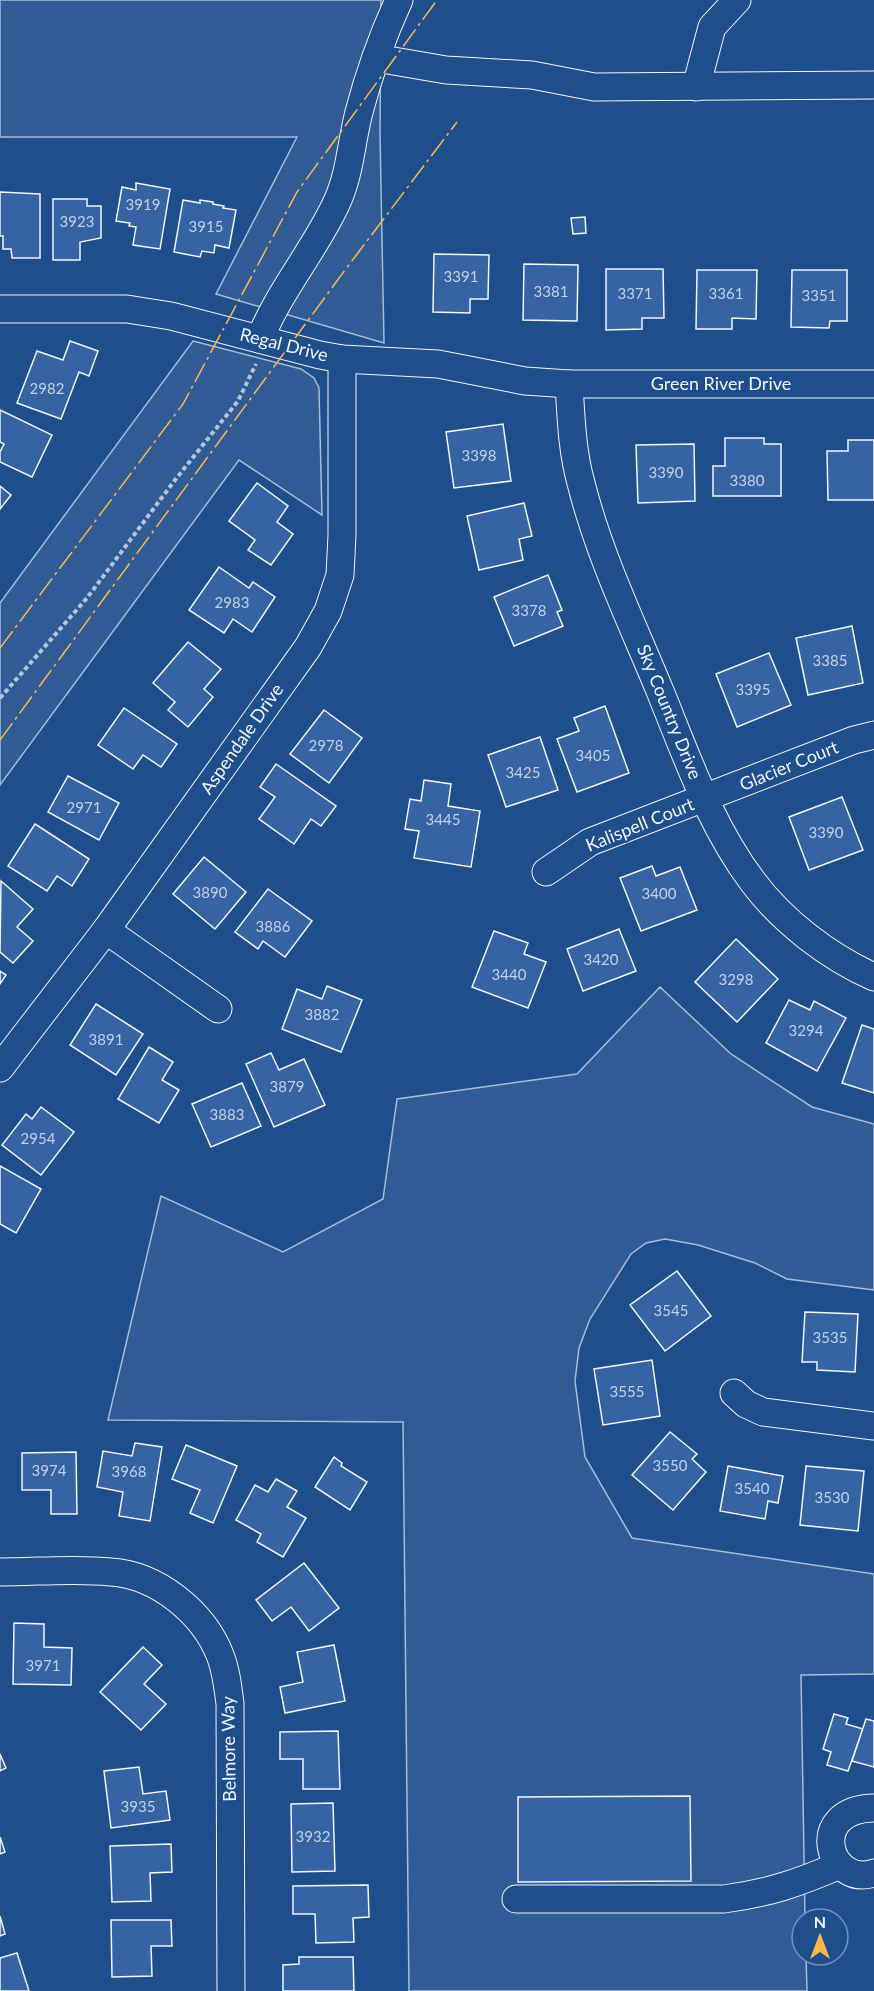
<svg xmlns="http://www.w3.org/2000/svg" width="874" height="1991" font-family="Lato,sans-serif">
<rect width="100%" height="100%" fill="#1f4e8c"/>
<g fill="#305b95" stroke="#a8bbd7" stroke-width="1.5">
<polygon points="0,0 381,0 380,134 384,343 216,294 297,137 0,137"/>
<polygon points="193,341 301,369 314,378 319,388 322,515 239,460 0,785 0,603"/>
<polygon points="660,987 731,1054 812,1107 874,1124 874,1290 787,1279 755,1263 698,1245 665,1239 646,1243 631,1254 590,1319 579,1348 575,1381 585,1457 632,1538 874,1574 874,1674 801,1675 805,1919 802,1919 802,1955 806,1955 807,1991 409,1991 403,1422 108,1420 161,1196 283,1252 383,1199 397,1099 577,1074"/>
</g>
<g fill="#3563a3" stroke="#f2f6ff" stroke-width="1.5">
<polygon points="136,183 170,189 160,249 133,245 136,227 129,226 130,223 116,221 122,187 136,190"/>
<polygon points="0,192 40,194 40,258 12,258 11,249 3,249 3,236 0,236"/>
<polygon points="53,199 87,199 87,206 101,206 101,238 80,242 80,260 53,260"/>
<polygon points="183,200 200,203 200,200 213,202 213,204 224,206 223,208 236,210 229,248 215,245 214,253 202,251 200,257 174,252"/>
<polygon points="585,217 586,233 573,234 571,218"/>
<polygon points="434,254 489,255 488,299 470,299 470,313 433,312"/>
<polygon points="524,264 578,265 577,321 523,320"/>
<polygon points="606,269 663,269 664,318 642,318 642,329 606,330"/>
<polygon points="697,270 757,270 756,319 732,318 732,329 696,329"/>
<polygon points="792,270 847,270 847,321 830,321 829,328 791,327"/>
<polygon points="70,341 98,351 89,376 79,372 61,419 17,403 37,351 63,360"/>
<polygon points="0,410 52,435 32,477 0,462 0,452 4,444 0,442"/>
<polygon points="503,424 511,481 454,488 446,432"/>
<polygon points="725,438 764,438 764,444 781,444 781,496 713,496 713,466 725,466"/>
<polygon points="848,440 874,440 874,500 828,500 827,451 848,451"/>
<polygon points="694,444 695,501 638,503 636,445"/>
<polygon points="257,483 288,506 277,522 293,534 271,565 248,550 255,540 229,521"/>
<polygon points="0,486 11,495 0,509"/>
<polygon points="524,503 532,536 519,539 523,560 479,570 467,516"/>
<polygon points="219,567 249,588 253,582 275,597 252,632 233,619 224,633 189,610"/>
<polygon points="548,575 562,610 557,612 563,626 514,646 494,597"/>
<polygon points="852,626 863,683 808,695 796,638"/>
<polygon points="188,642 221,669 204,689 213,697 188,727 168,710 175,702 153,683"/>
<polygon points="769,653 791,705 737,727 716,674"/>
<polygon points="605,706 629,773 577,792 557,739 579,731 574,718"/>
<polygon points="124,708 177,744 161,767 143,755 133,769 98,745"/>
<polygon points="324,710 362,738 329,783 290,754"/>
<polygon points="540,737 558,790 506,807 488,755"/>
<polygon points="276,764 336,806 321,826 311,819 294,844 259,819 275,797 260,787"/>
<polygon points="68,776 119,803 99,840 48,812"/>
<polygon points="424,780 451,784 448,806 480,811 471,867 414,858 419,831 405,829 410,799 421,801"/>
<polygon points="842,797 863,850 809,870 789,817"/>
<polygon points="35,824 89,859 72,886 57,876 47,891 8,866"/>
<polygon points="204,857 246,892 215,929 173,894"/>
<polygon points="652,866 656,876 680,867 697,910 641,931 620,878"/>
<polygon points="1,881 33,909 17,927 33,941 13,963 0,952"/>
<polygon points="268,889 312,921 285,957 263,941 258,949 235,932"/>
<polygon points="619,929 636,971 583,991 567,949"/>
<polygon points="494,931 528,943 524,954 546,962 528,1008 472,987"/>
<polygon points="736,939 778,979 737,1022 695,982"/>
<polygon points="0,971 6,975 0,984"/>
<polygon points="327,986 362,1000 341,1052 282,1029 297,989 322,999"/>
<polygon points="789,1000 810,1010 814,1001 846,1018 817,1071 766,1043"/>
<polygon points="96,1004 143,1034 116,1075 70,1045"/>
<polygon points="862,1025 874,1029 874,1093 842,1083"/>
<polygon points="149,1047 173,1062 162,1080 179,1090 159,1123 118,1099"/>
<polygon points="271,1053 279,1070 304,1059 325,1105 274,1127 246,1064"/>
<polygon points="242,1083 261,1126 211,1147 192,1104"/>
<polygon points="41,1107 74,1132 41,1175 2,1145 26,1114 32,1119"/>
<polygon points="0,1166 41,1189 16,1233 0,1224"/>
<polygon points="677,1271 711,1316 665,1351 630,1305"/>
<polygon points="805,1312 858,1314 855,1372 817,1370 817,1362 802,1362"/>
<polygon points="652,1360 660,1416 603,1425 594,1369"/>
<polygon points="670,1432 697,1454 692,1459 706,1472 673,1510 632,1475"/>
<polygon points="135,1443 162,1447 150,1521 119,1516 123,1492 97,1487 103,1451 132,1456"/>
<polygon points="186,1445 237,1466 213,1523 190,1513 200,1490 172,1479"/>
<polygon points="76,1452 77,1514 51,1514 51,1490 22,1490 22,1453"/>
<polygon points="334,1457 342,1463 341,1466 367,1482 350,1510 315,1487"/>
<polygon points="728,1466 783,1476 778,1503 768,1501 765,1519 720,1511"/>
<polygon points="806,1466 864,1471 858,1531 800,1525"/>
<polygon points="276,1479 297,1491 287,1507 306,1518 283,1557 257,1542 261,1534 236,1520 255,1485 268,1492"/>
<polygon points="304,1563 339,1608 309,1631 291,1607 272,1621 256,1600"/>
<polygon points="14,1623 44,1624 44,1647 72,1648 71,1685 13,1684"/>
<polygon points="334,1645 345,1701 285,1713 280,1687 303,1682 297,1652"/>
<polygon points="143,1647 162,1665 144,1684 166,1704 141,1730 100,1692"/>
<polygon points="834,1714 848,1718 846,1724 863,1729 848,1771 827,1765 831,1752 823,1749"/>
<polygon points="866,1719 874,1721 874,1767 852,1761"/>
<polygon points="338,1731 340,1789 303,1789 303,1759 280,1759 280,1732"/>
<polygon points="0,1754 6,1768 0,1771"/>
<polygon points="139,1767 143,1794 166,1791 170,1820 111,1828 104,1771"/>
<polygon points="690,1796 691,1881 518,1882 518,1797"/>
<polygon points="333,1803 335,1871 292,1872 291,1804"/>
<polygon points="0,1837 5,1852 0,1854"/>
<polygon points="171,1844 172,1872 150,1873 151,1901 112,1902 110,1846"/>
<polygon points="368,1885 369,1917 353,1918 354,1942 316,1943 315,1914 293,1914 293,1886"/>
<polygon points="0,1916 5,1934 0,1936"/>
<polygon points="111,1920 171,1920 172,1946 151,1946 152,1976 112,1977"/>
<polygon points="17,1953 29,1991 0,1991 0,1958"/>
<polygon points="299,1957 353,1957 354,1991 283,1991 283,1965 299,1964"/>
</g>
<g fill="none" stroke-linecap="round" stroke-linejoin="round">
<g stroke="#f2f6ff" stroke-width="29">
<g id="minor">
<polyline points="376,58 446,70 532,75 594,87 874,85"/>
<polyline points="696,87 712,27 737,0"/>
<polyline points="0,309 127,309 171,316 320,355 342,359 438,364 525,381 569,384 874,384"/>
<path d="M 260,339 C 279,291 314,251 336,204 C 350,175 351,143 359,112 C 369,74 383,35 399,0"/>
<path d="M 569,384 C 571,417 572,451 581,483 C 599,555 632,623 660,691 C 687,757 710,825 753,882 C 783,922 829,957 874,977"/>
<polyline points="546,872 590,842 854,740 874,735"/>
<polyline points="106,930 218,1009"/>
<polyline points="0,1068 106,930 308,647 328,611 340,575 342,535 342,359"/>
<polyline points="734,1393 746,1404 763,1412 874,1426"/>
<path d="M 0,1572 C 37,1572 75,1568 111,1572 C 157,1575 203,1612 220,1655 C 226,1670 228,1687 230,1704 L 231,1991"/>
<path d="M 874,1808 C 806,1809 828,1888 874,1873"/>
<path d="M 516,1899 L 724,1899 C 769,1893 798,1883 840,1865"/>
</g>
</g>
<polyline stroke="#b3c4dc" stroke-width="4" stroke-dasharray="4.5 3" stroke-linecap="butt" points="0,698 87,598 175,480 238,401 256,364"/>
<use href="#minor" stroke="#1f4e8c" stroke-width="27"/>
<g stroke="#ffb74d" stroke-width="1.5" stroke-dasharray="21 4.5 3 4.5" stroke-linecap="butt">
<polyline points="0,648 183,404 297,192 437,0"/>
<polyline points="0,740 345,270 457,122"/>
</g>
</g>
<g text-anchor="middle" stroke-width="4.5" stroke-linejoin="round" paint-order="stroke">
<g font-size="15" fill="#c3d1e8">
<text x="143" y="210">3919</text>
<text x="77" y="227">3923</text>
<text x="206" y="232">3915</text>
<text x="461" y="282">3391</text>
<text x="551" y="297">3381</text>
<text x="635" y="299">3371</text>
<text x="726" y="299">3361</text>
<text x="819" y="301">3351</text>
<text x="47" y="394">2982</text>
<text x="479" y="461">3398</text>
<text x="666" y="478">3390</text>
<text x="747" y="486">3380</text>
<text x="232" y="608">2983</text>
<text x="529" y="616">3378</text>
<text x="830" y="666">3385</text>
<text x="753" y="695">3395</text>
<text x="326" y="751">2978</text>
<text x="593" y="761">3405</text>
<text x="523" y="778">3425</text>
<text x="84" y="813">2971</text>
<text x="443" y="825">3445</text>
<text x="826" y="838">3390</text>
<text x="210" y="898">3890</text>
<text x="659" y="899">3400</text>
<text x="273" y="932">3886</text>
<text x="601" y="965">3420</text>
<text x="509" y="980">3440</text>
<text x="736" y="985">3298</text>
<text x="322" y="1020">3882</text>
<text x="806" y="1036">3294</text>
<text x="106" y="1045">3891</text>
<text x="287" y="1092">3879</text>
<text x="227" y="1120">3883</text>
<text x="38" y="1144">2954</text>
<text x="671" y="1316">3545</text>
<text x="830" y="1343">3535</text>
<text x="627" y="1397">3555</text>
<text x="670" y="1471">3550</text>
<text x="49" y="1476">3974</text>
<text x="129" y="1477">3968</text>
<text x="752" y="1494">3540</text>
<text x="832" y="1503">3530</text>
<text x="43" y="1671">3971</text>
<text x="138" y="1812">3935</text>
<text x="313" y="1842">3932</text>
</g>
<g font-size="18" fill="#f2f6ff" stroke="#1f4e8c">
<text transform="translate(284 345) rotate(14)" y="6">Regal Drive</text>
<text x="721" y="390">Green River Drive</text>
<text transform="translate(669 712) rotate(68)" y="6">Sky Country Drive</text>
<text transform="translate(242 739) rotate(-55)" y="6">Aspendale Drive</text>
<text transform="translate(789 766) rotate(-22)" y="6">Glacier Court</text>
<text transform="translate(640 825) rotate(-22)" y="6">Kalispell Court</text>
<text transform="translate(229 1749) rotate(-91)" y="6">Belmore Way</text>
</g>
</g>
<g transform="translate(820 1937)"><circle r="28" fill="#1f4e8c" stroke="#7391ba" stroke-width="1.5"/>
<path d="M0-4.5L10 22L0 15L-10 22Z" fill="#ffb74d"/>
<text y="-9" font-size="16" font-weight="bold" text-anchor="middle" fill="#f2f6ff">N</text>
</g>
</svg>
